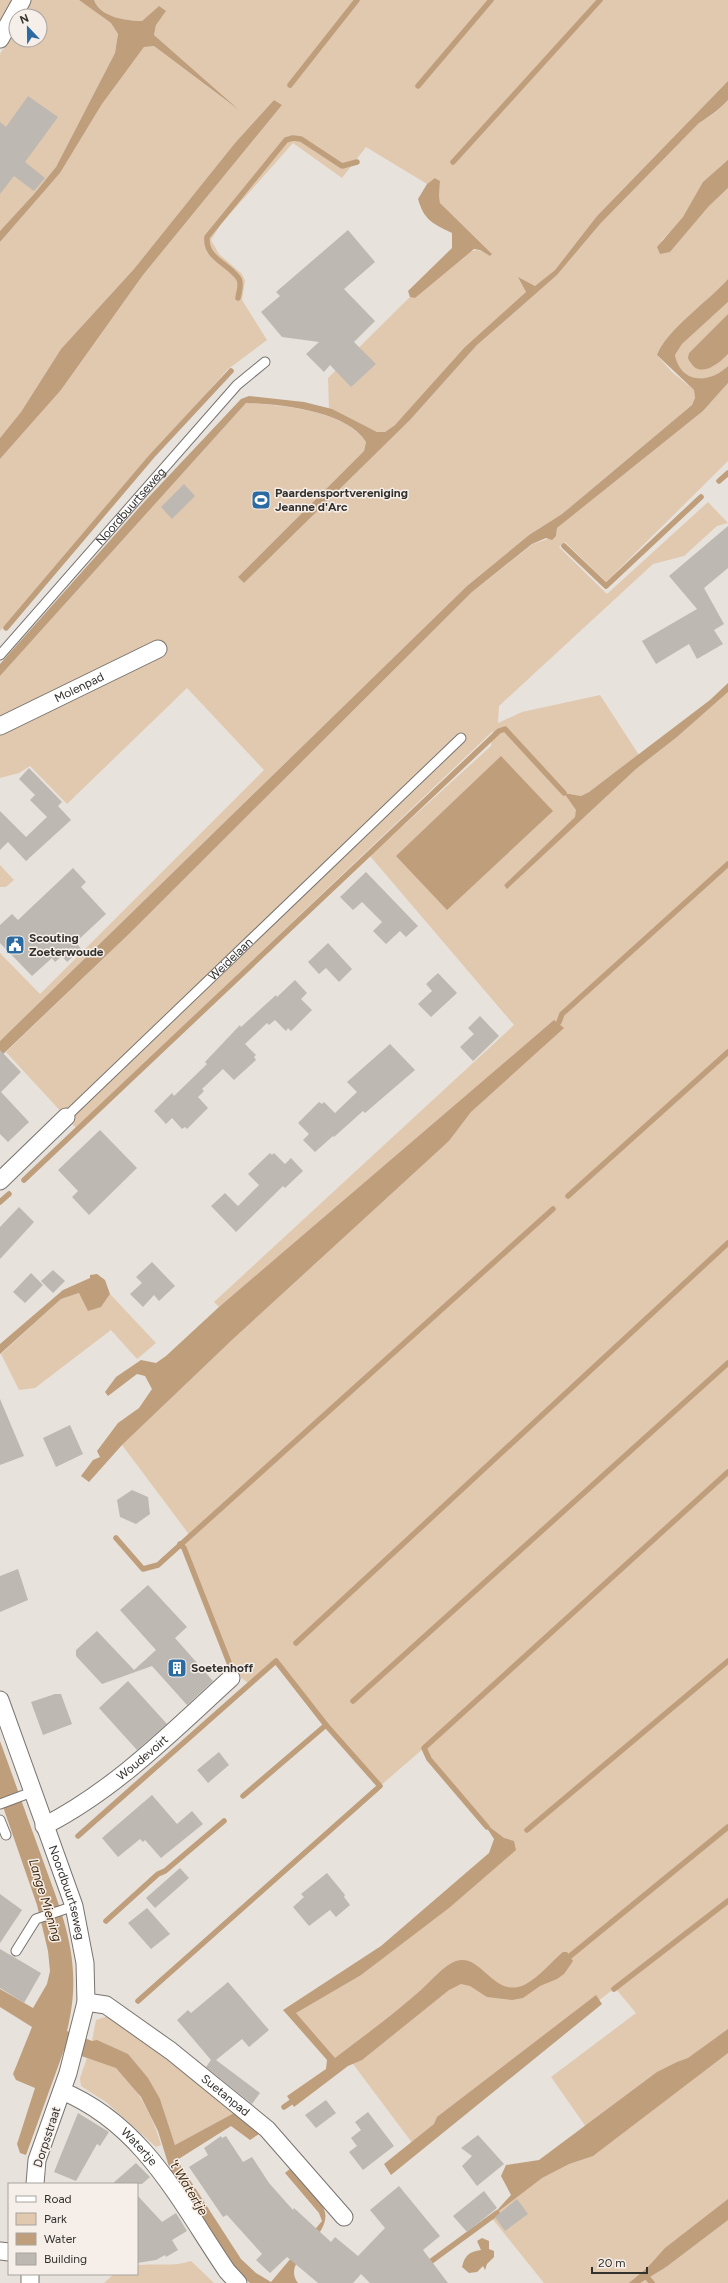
<svg xmlns="http://www.w3.org/2000/svg" width="728" height="2283" font-family="Figtree,sans-serif">
<rect width="100%" height="100%" fill="#e8e2dc"/>
<g fill="#e1c9b0">
<polygon points="0,0 12,0 16,4 0,32"/>
<polygon points="31,0 79,0 111,23 118,34 115,53 56,167 34,194 0,231 0,54 16,27 16,40 40,40 40,16 22,16"/>
<path d="M 94,0 L 728,0 L 728,81 L 597,216 L 555,270 L 535,286 L 519,278 L 526,292 L 395,425 L 385,432 L 377,432 L 329,409 L 328,378 L 410,297 L 415,297 L 467,253 C 477,248 481,250 490,256 L 492,254 L 440,203 L 439,196 L 440,181 L 436,178 L 427,184 L 366,147 L 342,178 L 293,143 L 221,224 L 211,240 L 219,254 L 242,274 L 245,281 L 242,300 L 267,340 L 227,370 L 0,631 L 0,459 L 61,390 L 143,275 L 282,105 L 274,100 L 235,143 L 134,269 L 61,349 L 21,412 L 0,438 L 0,242 L 60,173 L 102,104 L 144,47 L 154,46 L 233,106 L 154,35 L 156,25 L 165,11 L 159,6 L 142,21 C 125,21 101,17 94,0 Z"/>
<path d="M 728,100 L 728,173 L 661,241 L 670,252 L 709,206 L 728,188 L 728,279 C 710,301 666,330 657,355 L 672,372 L 694,390 L 695,398 L 692,405 L 586,494 L 562,514 L 529,535 L 467,586 L 0,1041 L 0,953 L 40,994 L 264,770 L 187,688 L 67,804 L 30,766 L 19,773 L 0,778 L 0,676 L 246,403 C 280,405 346,410 366,442 L 364,451 L 238,577 L 244,583 L 410,420 L 477,345 L 557,275 L 600,224 L 699,123 L 715,113 Z"/>
<path d="M 728,302 L 728,314 L 689,353 L 690,363 C 704,376 717,365 728,354 L 728,366 C 709,384 681,384 675,355 L 682,344 Z"/>
<polygon points="728,383 728,461 606,582 565,542 559,547 607,594 708,502 728,523 717,526 684,556 653,564 499,706 498,723 522,712 600,695 639,755 589,792 581,796 565,793 577,810 575,817 504,885 507,888 636,769 677,737 728,692 728,2283 544,2283 491,2217 591,2134 551,2077 636,2013 615,1988 413,2144 350,2060 336,2067 290,2011 354,1974 505,1848 429,1759 424,1748 380,1786 326,1725 276,1661 249,1684 232,1670 184,1548 188,1533 122,1445 232,1340 449,1141 471,1112 555,1020 219,1307 214,1302 514,1025 370,856 491,746 493,731 76,1128 6,1052 130,933 472,592 533,544 556,536 557,528 703,411"/>
<polygon points="0,865 14,880 6,887 0,887"/>
<polygon points="79,1293 101,1307 110,1294 156,1343 137,1359 111,1330 35,1388 19,1390 1,1354 61,1299"/>
<polygon points="111,2015 234,2113 175,2145 160,2099 92,2041 96,2020"/>
<path d="M 87,2058 C 96,2061 109,2063 116,2068 C 136,2084 155,2121 161,2145 L 156,2147 L 106,2102 L 81,2086 L 80,2078 Z"/>
<path d="M 191,2261 L 214,2283 L 104,2283 L 114,2274 L 137,2274 L 137,2265 C 155,2263 174,2267 191,2261 Z"/>
</g>
<g fill="#bf9e7c">
<path d="M 79,0 L 94,0 C 100,17 126,21 142,21 L 159,6 L 166,11 L 156,25 L 154,35 L 239,110 L 154,46 L 144,47 L 102,104 L 60,173 L 0,242 L 0,231 L 34,194 L 56,167 L 115,53 L 118,34 L 111,23 Z"/>
<path d="M 728,81 L 728,100 C 719,110 710,116 699,123 L 600,224 L 557,275 L 477,345 L 410,420 L 244,583 L 238,577 L 364,451 L 366,442 C 347,411 280,404 246,403 L 0,676 L 0,664 L 145,501 L 241,399 L 249,396 L 304,402 L 332,409 L 377,432 L 385,432 L 395,425 L 465,347 L 526,292 L 518,277 L 535,286 L 555,270 L 597,216 Z"/>
<polygon points="274,100 282,105 143,275 61,390 0,459 0,438 21,412 61,349 134,269 235,143"/>
<polygon points="728,160 728,188 709,206 670,252 660,254 657,247 683,217 703,182"/>
<path d="M 435,178 L 440,181 L 439,196 L 440,203 L 492,254 L 490,256 L 480,250 L 474,249 L 415,298 L 410,297 L 408,291 L 452,248 L 452,233 C 433,224 424,220 418,199 L 427,184 Z"/>
<path d="M 728,279 L 728,302 L 682,344 L 675,355 C 681,384 709,384 728,366 L 728,383 L 703,411 L 557,528 L 556,536 L 552,540 L 546,538 L 532,544 L 472,592 L 130,933 L 0,1057 L 0,1041 L 467,586 L 529,535 L 562,514 L 586,494 L 692,405 L 695,398 L 694,390 L 657,355 C 666,330 709,301 728,279 Z"/>
<path d="M 728,314 L 728,354 C 717,366 697,380 688,358 L 689,353 Z"/>
<polygon points="728,683 728,692 677,737 636,769 507,889 504,885 575,817 576,810 564,793 581,796 589,792 710,700"/>
<polygon points="501,756 553,811 447,910 396,856"/>
<polygon points="554,1020 564,1028 471,1112 449,1141 232,1340 122,1445 89,1482 81,1476 93,1460 100,1457 97,1451 118,1423 139,1408 152,1389 145,1376 137,1374 108,1396 105,1392 116,1377 141,1360 156,1363 166,1356 219,1307"/>
<polygon points="97,1274 105,1280 110,1294 101,1307 88,1311 79,1293 61,1299 0,1354 0,1344 63,1290 90,1278 90,1275"/>
<path d="M 0,1741 C 14,1779 27,1817 41,1855 C 64,1919 84,1962 67,2031 L 92,2041 L 97,2040 L 128,2054 L 148,2078 L 160,2099 L 175,2145 L 234,2113 L 259,2134 L 250,2140 L 231,2126 L 177,2160 L 241,2259 L 256,2273 L 271,2282 L 322,2221 L 319,2213 L 285,2173 L 291,2168 C 301,2180 318,2194 324,2209 C 335,2236 279,2259 298,2283 L 250,2283 L 237,2273 L 171,2173 L 158,2131 L 141,2097 L 116,2068 L 64,2050 L 26,2155 L 20,2153 L 17,2144 L 35,2088 L 16,2080 L 13,2074 L 32,2027 L 0,2007 L 0,1989 L 33,2008 L 47,1984 L 50,1971 L 48,1951 L 37,1905 L 0,1798 Z"/>
<path d="M 483,1822 L 504,1838 L 514,1841 L 516,1850 L 449,1908 L 361,1975 L 296,2013 L 335,2058 C 364,2036 394,2014 421,1990 C 432,1980 443,1966 456,1961 C 482,1952 494,2001 526,1984 C 539,1977 551,1962 563,1952 L 567,1952 L 573,1961 L 564,1974 L 557,1979 L 540,1986 L 523,1998 L 512,2000 L 487,1997 L 470,1986 L 461,1984 L 449,1990 L 362,2060 L 348,2066 L 294,2107 L 287,2096 L 326,2069 L 327,2060 L 283,2010 L 381,1946 L 489,1853 L 494,1839 Z"/>
<polygon points="596,1995 602,2004 391,2175 384,2164 434,2124 437,2117"/>
<polygon points="728,2029 728,2053 593,2156 569,2164 542,2178 491,2217 511,2195 501,2176 506,2165 539,2160 657,2072 677,2062 688,2058"/>
<polygon points="728,2199 728,2220 666,2267 640,2283 629,2283 647,2268 665,2248"/>
<path d="M 482,2238 L 489,2241 L 489,2249 L 494,2251 L 494,2257 L 487,2264 L 485,2270 L 483,2266 L 477,2272 L 469,2273 L 462,2267 C 465,2255 469,2252 481,2250 L 477,2241 Z"/>
</g>
<g fill="none" stroke-linecap="round" stroke-linejoin="round">
<g stroke="#bf9e7c" stroke-width="5.5">
<polyline points="290,85 357,0"/>
<polyline points="418,86 491,0"/>
<polyline points="453,162 600,0"/>
<path d="M 238,298 C 239,292 242,284 239,279 C 229,263 205,259 207,237 L 286,140 L 293,138 L 301,139 L 342,166 L 357,162"/>
<polyline points="719,481 728,473"/>
<polyline points="564,546 606,586 701,497"/>
<polyline points="6,628 152,456 231,371"/>
<polyline points="559,1022 562,1014 728,864"/>
<polyline points="24,1180 499,731 505,729 564,793"/>
<polyline points="568,1196 728,1052"/>
<polyline points="0,1202 9,1194"/>
<polyline points="116,1538 143,1569 158,1565 553,1209"/>
<polyline points="180,1544 184,1548 232,1670"/>
<polyline points="296,1643 728,1243"/>
<polyline points="353,1701 728,1363"/>
<polyline points="243,1796 326,1725"/>
<polyline points="487,1827 429,1759 424,1748 728,1472"/>
<polyline points="527,1830 728,1661"/>
<polyline points="78,1836 276,1661 326,1725 380,1786 138,2001"/>
<polyline points="106,1921 158,1874 165,1871 224,1821"/>
<polyline points="564,1961 728,1827"/>
<polyline points="614,1989 728,1901"/>
<polyline points="284,2107 297,2098"/>
<polyline points="426,2265 497,2213"/>
<polyline points="649,2273 646,2276 652,2283"/>
</g>
</g>
<g fill="#beb8b2">
<polygon points="28,96 58,117 25,162 45,178 34,191 14,176 0,194 0,122 6,127"/>
<polygon points="348,230 375,262 344,289 375,321 354,342 376,364 351,387 330,365 324,372 306,354 319,342 282,337 261,312 280,296 276,292"/>
<polygon points="184,484 195,496 172,519 161,507"/>
<polygon points="728,526 728,568 704,588 724,624 714,630 723,644 697,659 689,644 656,664 642,641 697,609 669,576"/>
<polygon points="29,768 62,802 58,806 71,820 26,861 8,842 0,850 0,811 26,837 47,817 30,800 35,795 19,779"/>
<polygon points="73,868 86,882 81,887 106,914 76,942 81,949 67,962 62,956 55,962 52,958 32,976 0,943 0,925 12,914 18,920"/>
<polygon points="366,872 418,926 406,937 400,931 386,944 373,931 382,922 362,902 353,910 340,897"/>
<polygon points="328,943 352,969 339,982 326,968 319,974 308,962"/>
<polygon points="438,973 457,993 431,1017 418,1004 432,991 426,984"/>
<polygon points="295,980 307,993 301,999 312,1010 291,1031 288,1028 286,1031 275,1020 269,1025 267,1023 245,1044 256,1055 254,1057 256,1060 234,1080 223,1069 202,1089 204,1091 198,1097 208,1108 187,1129 185,1127 182,1129 172,1118 166,1124 154,1111 172,1093 174,1096 207,1064 205,1062 240,1025 241,1027 276,995 277,997"/>
<polygon points="480,1016 499,1036 473,1061 460,1047 474,1034 468,1028"/>
<polygon points="390,1044 415,1070 365,1113 363,1111 334,1137 333,1136 315,1152 303,1140 309,1134 298,1123 319,1102 322,1104 324,1102 335,1113 357,1092 347,1082"/>
<polygon points="0,1050 21,1072 1,1092 29,1122 8,1142 0,1134"/>
<polygon points="100,1130 137,1168 89,1215 72,1197 78,1191 58,1170"/>
<polygon points="270,1153 272,1155 274,1153 285,1164 291,1158 303,1171 285,1188 283,1186 236,1232 211,1206 225,1193 238,1206 259,1185 248,1174"/>
<polygon points="19,1207 34,1222 0,1259 0,1227"/>
<polygon points="152,1262 175,1286 159,1301 154,1295 143,1307 130,1294 142,1283 136,1277"/>
<polygon points="53,1270 65,1281 53,1293 41,1281"/>
<polygon points="31,1273 43,1285 25,1303 13,1292"/>
<polygon points="0,1399 24,1456 0,1465"/>
<polygon points="70,1425 83,1454 56,1467 43,1438"/>
<polygon points="132,1490 148,1497 150,1514 136,1524 120,1517 117,1500"/>
<polygon points="18,1569 28,1600 0,1612 0,1576"/>
<polygon points="148,1585 187,1627 175,1638 213,1681 187,1705 152,1666 102,1684 76,1656 76,1650 97,1631 134,1670 156,1650 120,1610"/>
<polygon points="128,1681 167,1724 137,1750 99,1708"/>
<polygon points="55,1694 61,1694 72,1724 43,1735 31,1702"/>
<polygon points="219,1752 229,1765 208,1783 197,1770"/>
<polygon points="152,1795 177,1824 192,1811 203,1824 161,1858 145,1840 143,1842 140,1839 118,1857 102,1838"/>
<polygon points="180,1868 189,1878 155,1908 146,1898"/>
<polygon points="327,1873 345,1895 344,1897 350,1905 336,1917 330,1910 309,1926 293,1907 304,1897 301,1894"/>
<polygon points="0,1894 22,1910 0,1943"/>
<polygon points="147,1908 170,1934 151,1949 128,1923"/>
<polygon points="0,1949 41,1973 24,2003 0,1988"/>
<polygon points="228,1982 269,2030 249,2047 242,2039 216,2060 260,2093 252,2104 206,2067 211,2060 177,2020 188,2010 191,2013"/>
<polygon points="326,2100 336,2113 316,2128 305,2115"/>
<polygon points="368,2112 394,2146 363,2170 349,2152 357,2146 351,2138 361,2130 355,2122"/>
<polygon points="78,2113 109,2132 100,2146 97,2144 76,2181 54,2172"/>
<polygon points="478,2135 504,2164 477,2186 462,2166 472,2156 461,2148"/>
<polygon points="221,2136 222,2138 226,2136 243,2162 252,2157 269,2183 293,2210 294,2208 331,2242 335,2237 358,2256 385,2228 370,2210 399,2186 440,2236 423,2250 448,2283 370,2283 361,2274 353,2283 318,2283 287,2257 270,2273 256,2260 262,2254 227,2215 223,2217 189,2167 208,2155 204,2148"/>
<polygon points="136,2163 150,2177 142,2184 112,2184"/>
<polygon points="484,2191 497,2208 467,2232 453,2216"/>
<polygon points="137,2195 162,2222 176,2213 187,2231 172,2240 178,2250 166,2257 165,2255 156,2260 137,2263"/>
<polygon points="517,2199 528,2214 505,2231 495,2217"/>
</g>
<g fill="none" stroke-linecap="round" stroke-linejoin="round">
<g stroke="#79746f" stroke-width="11">
<g id="service">
<path id="s1" d="M 0,655 L 237,385 L 265,362"/>
<path id="s2" d="M 66,1117 L 461,738"/>
<polyline points="0,1804 32,1792"/>
<polyline points="0,1820 6,1835"/>
<polyline points="16,1951 36,1919 74,1906"/>
</g>
</g>
<g stroke="#79746f" stroke-width="19">
<g id="minor">
<polyline points="0,39 22,0"/>
<path id="s3" d="M 0,726 L 158,649"/>
<polyline points="0,1181 66,1117"/>
<path id="s4" d="M 0,1700 L 74,1906 L 85,1963 L 86,2002 L 68,2073 L 37,2160 L 35,2184"/>
<path id="s5" d="M 44,1826 C 115,1790 173,1731 231,1678"/>
<path id="s6" d="M 86,2002 L 106,2005 L 171,2051 L 267,2129 L 344,2217"/>
<path id="s7" d="M 62,2091 C 144,2125 180,2202 227,2271 L 238,2283"/>
<polyline points="0,2251 9,2252"/>
<polyline points="30,2274 30,2283"/>
</g>
</g>
<use href="#service" stroke="#fff" stroke-width="9"/>
<use href="#minor" stroke="#fff" stroke-width="17"/>
</g>
<defs>
<g id="stadium-square" transform="scale(1)"><rect x="-9" y="-9" width="18" height="18" rx="4" fill="#2c6ba1" stroke="#f6efe9"/><path d="M0-5a6.5 5 0 1 0 0 10a6.5 5 0 1 0 0-10ZM-3.5-1.8h7v3.6h-7Z" fill="#fff"/></g>
<g id="civic-square" transform="scale(1)"><rect x="-9" y="-9" width="18" height="18" rx="4" fill="#2c6ba1" stroke="#f6efe9"/><path d="M-.6-6.5H3V-4.5H.6V-3L4-1V1h2V6H-6V1h2V-1L-.6-3ZM-1.2 2.5V6h2.4V2.5Z" fill="#fff"/></g>
<g id="building-square" transform="scale(1)"><rect x="-9" y="-9" width="18" height="18" rx="4" fill="#2c6ba1" stroke="#f6efe9"/><path d="M-4-6H4V6H1V3H-1V6H-4ZM-2.5-4.3h1.7v1.8h-1.7ZM.8-4.3h1.7v1.8H.8ZM-2.5-1h1.7V.8h-1.7ZM.8-1h1.7V.8H.8Z" fill="#fff"/></g>
</defs>
<g fill-rule="evenodd">
<use href="#stadium-square" x="261" y="500"/>
<use href="#civic-square" x="15" y="945"/>
<use href="#building-square" x="177" y="1668"/>
</g>
<g text-anchor="middle" stroke-width="3" stroke-linejoin="round" paint-order="stroke">
<g font-size="12" font-weight="bold" fill="#33312e" stroke="#f6efe9" text-anchor="start">
<text x="275" y="497">Paardensportvereniging<tspan x="275" dy="14">Jeanne d'Arc</tspan></text>
<text x="29" y="942">Scouting<tspan x="29" dy="14">Zoeterwoude</tspan></text>
<text x="191" y="1672">Soetenhoff</text>
</g>
<g font-size="12" fill="#33312e" stroke="#f6efe9">
<text dy="4" stroke="none"><textPath href="#s1" startOffset="198">Noordbuurtseweg</textPath></text>
<text dy="4" stroke="none"><textPath href="#s3" startOffset="88">Molenpad</textPath></text>
<text dy="4" stroke="none"><textPath href="#s2" startOffset="228">Weidelaan</textPath></text>
<text dy="4" stroke="none"><textPath href="#s5" startOffset="120">Woudevoirt</textPath></text>
<text dy="4" stroke="none"><textPath href="#s4" startOffset="204">Noordbuurtseweg</textPath></text>
<text dy="4" stroke="none"><textPath href="#s6" startOffset="170">Suetanpad</textPath></text>
<text transform="translate(47 2137) rotate(-72)" y="4">Dorpsstraat</text>
<text dy="4" stroke="none"><textPath href="#s7" startOffset="96">Watertje</textPath></text>
</g>
<g font-size="13" font-style="italic" fill="#432b0e" stroke="#f6efe9">
<text transform="translate(46 1900) rotate(73)" y="5">Lange Miening</text>
<text transform="translate(189 2187) rotate(59)" y="5">'t Watertje</text>
</g>
</g>
<rect x="8" y="2183" width="130" height="92" fill="#f6efe9" stroke="#a8a39e"/>
<rect x="16" y="2196" width="20" height="6" fill="#ffffff" stroke="#a8a39e"/>
<text x="44" y="2203" font-size="12" fill="#33312e">Road</text>
<rect x="16" y="2213" width="20" height="12" fill="#e1c9b0" stroke="#a8a39e"/>
<text x="44" y="2223" font-size="12" fill="#33312e">Park</text>
<rect x="16" y="2233" width="20" height="12" fill="#bf9e7c" stroke="#a8a39e"/>
<text x="44" y="2243" font-size="12" fill="#33312e">Water</text>
<rect x="16" y="2253" width="20" height="12" fill="#beb8b2" stroke="#a8a39e"/>
<text x="44" y="2263" font-size="12" fill="#33312e">Building</text>
<g transform="translate(28 28) rotate(338)"><circle r="19" fill="#f6efe9" stroke="#a8a39e"/>
<path d="M0-3L7 15L0 10L-7 15Z" fill="#2c6ba1"/>
<text y="-6" font-size="11" font-weight="bold" text-anchor="middle" fill="#33312e">N</text>
</g>
<path d="M592 2267v6h55v-6" fill="none" stroke="#33312e" stroke-width="2"/>
<text x="598" y="2267" font-size="12" fill="#33312e" stroke="#f6efe9" stroke-width="3" paint-order="stroke">20 m</text>
</svg>
